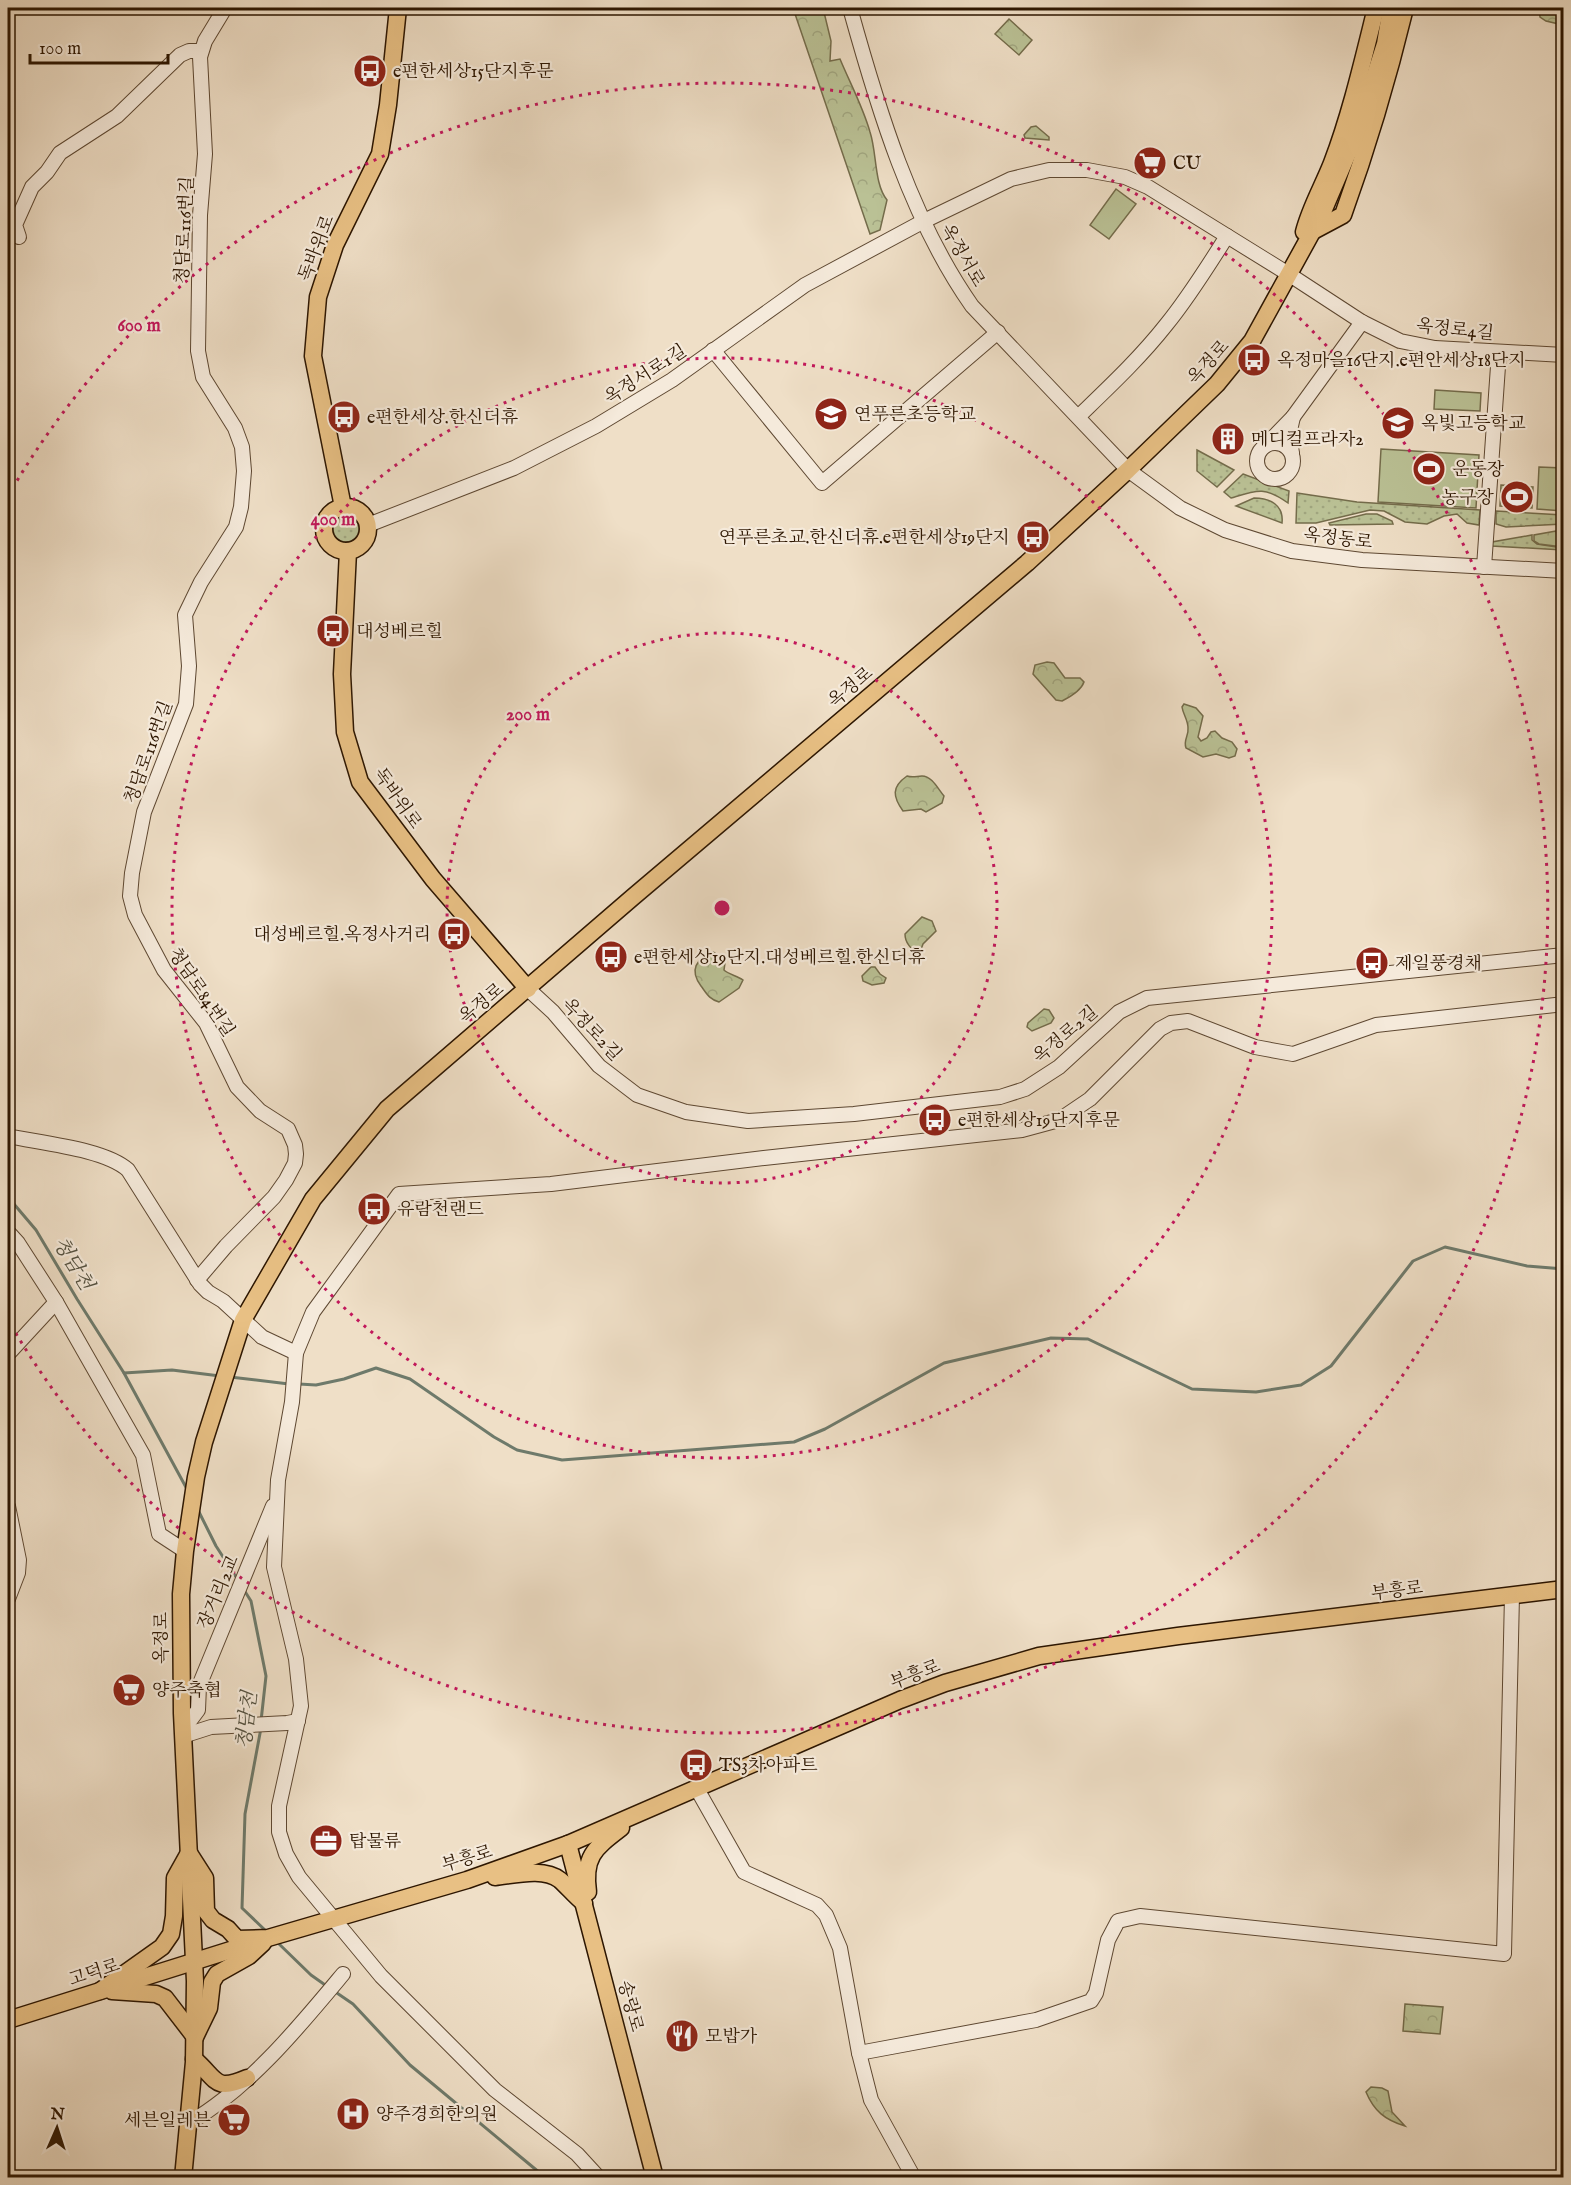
<svg xmlns="http://www.w3.org/2000/svg" width="1571" height="2185" font-family="'IM FELL English','Noto Serif KR',serif">
<defs>
<pattern id="grass-dots" width="8" height="8" patternUnits="userSpaceOnUse" patternTransform="scale(1.5)"><rect width="8" height="8" fill="#bac195"/><path d="M2 2h.1M6 6h.1" fill="none" stroke="#a0a57f" stroke-width="1.8" stroke-linecap="round"/></pattern>
<pattern id="park-crowns" width="20" height="18" patternUnits="userSpaceOnUse" patternTransform="scale(1.5)"><rect width="20" height="18" fill="#bac195"/><path d="M2 6a3 3 0 1 1 6 0M12 15a3 3 0 1 1 6 0" fill="none" stroke="#a0a57f"/></pattern>
</defs>
<rect width="100%" height="100%" fill="#efdfc7"/>
<filter id="stains"><feTurbulence type="fractalNoise" baseFrequency=".00333" numOctaves="4"/><feColorMatrix values="0 0 0 0 .2 0 0 0 0 .09 0 0 0 0 .02 0 0 0 .5 -.17"/></filter>
<radialGradient id="worn" r=".72"><stop offset=".6" stop-color="#630" stop-opacity="0"/><stop offset="1" stop-color="#630" stop-opacity=".3"/></radialGradient>
<g fill="url(#grass-dots)" stroke="#746c4b" stroke-width="1.5">
<polygon points="1036,126 1049,137 1049,140 1025,138 1024,135 1031,127"/>
<polygon points="1197,450 1234,470 1217,487 1197,471"/>
<path d="M 1243,474 L 1289,491 L 1288,503 C 1264,486 1257,490 1231,498 L 1224,492 Z"/>
<polygon points="1297,493 1357,502 1480,510 1479,525 1467,523 1457,514 1444,516 1427,524 1405,522 1384,511 1370,510 1316,523 1296,523"/>
<path d="M 1254,498 C 1270,498 1284,505 1282,523 L 1236,506 Z"/>
<polygon points="1496,511 1563,515 1563,524 1506,527 1496,524"/>
<polygon points="1366,514 1377,514 1392,521 1393,524 1330,525 1329,523"/>
<circle cx="346" cy="529" r="13"/>
<polygon points="1532,535 1532,540 1537,544 1563,548 1563,550 1492,546 1492,542"/>
</g>
<g fill="url(#park-crowns)" stroke="#746c4b" stroke-width="1.5">
<path d="M 793,8 L 823,8 L 831,41 L 830,61 L 840,59 C 850,83 863,107 870,132 C 877,153 874,184 887,200 L 880,230 L 870,234 Z"/>
<polygon points="1539,8 1562,8 1563,25 1546,21 1540,17"/>
<polygon points="1009,19 1032,40 1019,55 995,34"/>
<polygon points="1556,531 1563,531 1563,547 1539,544 1534,541 1534,535"/>
<path d="M 1047,662 L 1054,663 L 1065,678 L 1080,678 L 1084,682 C 1081,691 1070,697 1062,701 L 1056,700 L 1033,674 L 1035,665 Z"/>
<path d="M 1184,704 L 1196,708 L 1203,716 L 1198,737 L 1201,741 L 1207,738 L 1211,732 L 1215,731 L 1222,738 L 1232,742 L 1237,749 L 1235,756 L 1229,758 L 1216,754 L 1203,757 L 1186,748 C 1183,740 1189,736 1188,728 C 1188,720 1183,714 1182,707 Z"/>
<path d="M 907,776 C 913,778 917,776 922,776 C 932,776 938,789 944,796 L 942,803 L 926,812 L 921,809 L 903,811 C 893,797 891,787 907,776 Z"/>
<path d="M 922,917 L 932,921 L 936,931 L 923,944 L 919,955 C 912,949 905,944 905,934 Z"/>
<path d="M 713,952 L 720,956 L 725,963 L 724,970 C 728,974 737,976 743,980 L 739,988 L 719,1002 C 709,999 707,994 701,986 C 689,970 696,959 713,952 Z"/>
<polygon points="871,967 875,967 880,974 886,978 884,983 872,985 863,981 862,976"/>
<polygon points="1044,1009 1049,1010 1054,1018 1051,1023 1032,1031 1027,1027 1028,1023"/>
<polygon points="1405,2004 1443,2007 1440,2034 1403,2031"/>
<path d="M 1371,2087 L 1382,2088 L 1388,2091 L 1392,2112 L 1405,2126 C 1385,2120 1374,2111 1366,2092 Z"/>
</g>
<g fill="#bac195" stroke="#746c4b" stroke-width="1.5">
<polygon points="1116,189 1136,204 1109,239 1090,225"/>
<polygon points="1435,390 1481,393 1480,411 1434,409"/>
<polygon points="1381,449 1479,455 1476,508 1378,502"/>
<polygon points="1539,467 1563,468 1563,511 1537,509"/>
<polygon points="1501,485 1533,487 1532,508 1500,506"/>
</g>
<g fill="none" stroke-linecap="round" stroke-linejoin="round">
<g stroke="#6e7a6b" stroke-width="3">
<polyline points="8,1197 36,1230 77,1299 124,1373 188,1491"/>
<polyline points="124,1373 172,1370 220,1376"/>
<polyline points="230,1377 289,1384"/>
<polyline points="299,1384 316,1385 344,1379 376,1368 410,1379 494,1437 517,1450 562,1460 794,1442 825,1429 944,1363 1051,1338 1088,1339 1192,1389 1256,1392 1301,1385 1331,1366 1413,1261 1445,1247 1527,1266 1564,1269"/>
<polyline points="198,1510 216,1546 238,1580"/>
<polyline points="244,1590 251,1601 266,1676 261,1721"/>
<polyline points="261,1728 245,1814 242,1908 266,1931"/>
<polyline points="277,1942 311,1975 328,1987"/>
<polyline points="334,1991 353,2004 410,2065 546,2178"/>
</g>
<g stroke="#5e4832" stroke-width="16">
<g id="minor">
<path d="M 850,8 C 878,109 911,219 972,306 L 1128,470 L 1180,508 L 1225,530 L 1292,551 L 1362,560 L 1564,571"/>
<polyline points="19,237 15,225 32,187 47,172 60,153 117,116 180,55 189,51 200,51"/>
<polyline points="713,350 822,483 998,332"/>
<path d="M 1079,416 C 1109,387 1140,358 1166,325 C 1189,297 1208,266 1227,236"/>
<polyline points="1293,417 1362,322"/>
<circle cx="1275" cy="461" r="18"/>
<polyline points="1265,446 1293,417 1289,435 1292,453"/>
<polyline points="368,525 514,468 596,426 672,380 805,285 924,221 1011,179 1049,170 1087,170 1125,177 1148,187 1290,275 1362,322 1400,341 1435,348 1564,355"/>
<polyline points="1484,567 1499,352"/>
<polyline points="528,989 553,1012 599,1066 637,1095 686,1112 748,1121 854,1114 1000,1097 1025,1089 1059,1067 1119,1012 1147,998 1564,955"/>
<path d="M 8,1136 C 40,1143 105,1149 128,1170 L 200,1284 L 208,1292 L 223,1301 L 262,1337 L 296,1353"/>
<polyline points="8,1232 18,1243 56,1302 143,1455 159,1534 185,1551"/>
<polyline points="197,1280 226,1246 274,1197 286,1180 295,1163 296,1154 295,1145 288,1129 260,1111 237,1087 206,1023 164,970 135,915 130,896 132,873 144,812 186,704 189,666 185,615 201,582 236,527 241,507 244,471 242,447 235,428 203,377 198,351 200,215 205,154 200,57 205,41 225,8"/>
<polyline points="8,1354 56,1302"/>
<polyline points="8,1506 19,1560 18,1573 8,1599"/>
<polyline points="183,1730 198,1710 199,1686 273,1506"/>
<polyline points="183,1736 211,1727 287,1723 298,1721"/>
<polyline points="697,1789 744,1872 817,1905 826,1915 840,1948 859,2053 871,2100 914,2178"/>
<polyline points="859,2053 1036,2020 1091,2001 1096,1993 1108,1940 1118,1921 1140,1916 1504,1954 1512,1595"/>
<path d="M 189,2123 C 250,2087 298,2028 343,1974"/>
<polyline points="599,2178 577,2154 495,2090 381,1976 299,1877 286,1854 279,1832 279,1806 301,1706 296,1659 274,1567 278,1480 292,1402 296,1353 313,1312 399,1194 551,1184 764,1158 1022,1130 1059,1120 1090,1099 1160,1029 1171,1023 1188,1021 1255,1047 1293,1054 1376,1025 1564,1004"/>
</g>
</g>
<g stroke="#2d1601" stroke-width="19">
<g id="major">
<path d="M 1313,231 L 1343,215 C 1368,146 1388,78 1405,8"/>
<path d="M 1304,232 C 1310,208 1323,186 1332,163 C 1351,113 1363,60 1376,8"/>
<circle cx="346" cy="529" r="22"/>
<polyline points="343,507 313,356 318,297 335,245 380,154 388,105 398,8"/>
<polyline points="348,551 342,674 345,732 360,782 433,879 528,989"/>
<polyline points="568,1844 655,2178"/>
<path d="M 495,1877 C 514,1875 544,1867 560,1880 C 568,1887 575,1896 584,1903"/>
<path d="M 588,1892 C 583,1856 595,1848 621,1828"/>
<polyline points="100,1991 162,1947 171,1934 174,1916 175,1878 189,1853 205,1878 206,1911 213,1920 228,1929 237,1939 268,1938 467,1880 568,1844 900,1700 945,1683 1039,1656 1178,1636 1564,1589"/>
<polyline points="112,1991 156,1994 165,1998 195,2037 209,2008 212,1982 217,1974 249,1956 263,1943"/>
<polyline points="8,2020 253,1943"/>
<path d="M 194,2059 C 218,2080 214,2092 247,2078"/>
<polyline points="183,2178 194,2062 195,1981 182,1713 181,1594 185,1551 196,1477 204,1442 243,1320 313,1199 387,1109 633,897 1027,563 1128,470 1217,384 1252,341 1322,214 1356,134 1385,44 1391,8"/>
</g>
</g>
<use href="#minor" stroke="#f5eadb" stroke-width="14"/>
<use href="#major" stroke="#e8c084" stroke-width="16"/>
</g>
<g fill="none" stroke="#c2185b" stroke-width="3" stroke-dasharray="3 6">
<circle cx="722" cy="908" r="275"/>
<circle cx="722" cy="908" r="550"/>
<path d="M8 496A825 825 0 1 1 8 1320"/>
</g>
<defs>
<g id="bus-disc" transform="scale(1.725)"><circle r="9.5" fill="#8f2418" stroke="#f5eadb"/><path d="M-5-6H5V4H4V6H2V4H-2V6H-4V4H-5ZM-3.5-4V0h7V-4ZM-3.5 1.2v1.5H-2V1.2ZM2 1.2v1.5H3.5V1.2Z" fill="#fff"/></g>
<g id="supermarket-disc" transform="scale(1.725)"><circle r="9.5" fill="#8f2418" stroke="#f5eadb"/><path d="M-6-5.5h2.5l.6 2H6L4.5 2H-2.5L-4.4-4H-6ZM-1.5 3.2a1.3 1.3 0 1 0 .1 0ZM3 3.2a1.3 1.3 0 1 0 .1 0Z" fill="#fff"/></g>
<g id="school-disc" transform="scale(1.725)"><circle r="9.5" fill="#8f2418" stroke="#f5eadb"/><path d="M0-5L7-2L0 1L-7-2ZM-4 1L0 2.5L4 1V4Q0 6-4 4Z" fill="#fff"/></g>
<g id="building-disc" transform="scale(1.725)"><circle r="9.5" fill="#8f2418" stroke="#f5eadb"/><path d="M-4-6H4V6H1V3H-1V6H-4ZM-2.5-4.3h1.7v1.8h-1.7ZM.8-4.3h1.7v1.8H.8ZM-2.5-1h1.7V.8h-1.7ZM.8-1h1.7V.8H.8Z" fill="#fff"/></g>
<g id="stadium-disc" transform="scale(1.725)"><circle r="9.5" fill="#8f2418" stroke="#f5eadb"/><path d="M0-5a6.5 5 0 1 0 0 10a6.5 5 0 1 0 0-10ZM-3.5-1.8h7v3.6h-7Z" fill="#fff"/></g>
<g id="office-disc" transform="scale(1.725)"><circle r="9.5" fill="#8f2418" stroke="#f5eadb"/><path d="M-6-3h4V-5.5h4V-3h4V5H-6ZM-1-4.5V-3h2v-1.5ZM-6 0V1H6V0Z" fill="#fff"/></g>
<g id="restaurant-disc" transform="scale(1.725)"><circle r="9.5" fill="#8f2418" stroke="#f5eadb"/><path d="M-5-6h1v4h1v-4h1v4h1v-4h1v5L-1.5 .5V6h-2V.5L-5-1ZM5-6V6H3V1.5H1.5Q1.5-4 5-6Z" fill="#fff"/></g>
<g id="hospital-disc" transform="scale(1.725)"><circle r="9.5" fill="#8f2418" stroke="#f5eadb"/><path d="M-5-5h3v3.5h4V-5h3V5h-3V1.5h-4V5h-3Z" fill="#fff"/></g>
</defs>
<g fill-rule="evenodd">
<use href="#bus-disc" x="370" y="71"/>
<use href="#supermarket-disc" x="1150" y="163"/>
<use href="#bus-disc" x="1254" y="360"/>
<use href="#school-disc" x="831" y="414"/>
<use href="#bus-disc" x="344" y="417"/>
<use href="#school-disc" x="1398" y="423"/>
<use href="#building-disc" x="1228" y="439"/>
<use href="#stadium-disc" x="1429" y="469"/>
<use href="#stadium-disc" x="1517" y="497"/>
<use href="#bus-disc" x="1033" y="537"/>
<use href="#bus-disc" x="333" y="631"/>
<use href="#bus-disc" x="454" y="934"/>
<use href="#bus-disc" x="611" y="957"/>
<use href="#bus-disc" x="1372" y="963"/>
<use href="#bus-disc" x="935" y="1120"/>
<use href="#bus-disc" x="374" y="1209"/>
<use href="#supermarket-disc" x="129" y="1690"/>
<use href="#bus-disc" x="696" y="1765"/>
<use href="#office-disc" x="326" y="1841"/>
<use href="#restaurant-disc" x="682" y="2036"/>
<use href="#hospital-disc" x="353" y="2114"/>
<use href="#supermarket-disc" x="234" y="2120"/>
</g>
<g text-anchor="middle" stroke-width="4.5" stroke-linejoin="round" paint-order="stroke">
<g font-size="18" fill="#2d1601" stroke="#f5eadb" text-anchor="start">
<text x="393" y="77">e편한세상15단지후문</text>
<text x="1173" y="169">CU</text>
<text x="1277" y="366">옥정마을16단지.e편안세상18단지</text>
<text x="854" y="420">연푸른초등학교</text>
<text x="367" y="423">e편한세상.한신더휴</text>
<text x="1421" y="429">옥빛고등학교</text>
<text x="1251" y="445">메디컬프라자2</text>
<text x="1452" y="475">운동장</text>
<text x="1494" y="503" text-anchor="end">농구장</text>
<text x="1010" y="543" text-anchor="end">연푸른초교.한신더휴.e편한세상19단지</text>
<text x="356" y="637">대성베르힐</text>
<text x="431" y="940" text-anchor="end">대성베르힐.옥정사거리</text>
<text x="634" y="963">e편한세상19단지.대성베르힐.한신더휴</text>
<text x="1395" y="969">제일풍경채</text>
<text x="958" y="1126">e편한세상19단지후문</text>
<text x="397" y="1215">유람천랜드</text>
<text x="152" y="1696">양주축협</text>
<text x="719" y="1771">TS3차아파트</text>
<text x="349" y="1847">탑물류</text>
<text x="705" y="2042">모밥가</text>
<text x="376" y="2120">양주경희한의원</text>
<text x="211" y="2126" text-anchor="end">세븐일레븐</text>
</g>
<g font-size="18" fill="#2d1601" stroke="#f5eadb">
<text transform="translate(184 230) rotate(-87)" y="6">청담로116번길</text>
<text transform="translate(316 248) rotate(-69)" y="6">독바위로</text>
<text transform="translate(963 255) rotate(60)" y="6">옥정서로</text>
<text transform="translate(1455 329) rotate(6)" y="6">옥정로4길</text>
<text transform="translate(1208 362) rotate(-48)" y="6">옥정로</text>
<text transform="translate(645 374) rotate(-33)" y="6">옥정서로1길</text>
<text transform="translate(1338 538) rotate(7)" y="6">옥정동로</text>
<text transform="translate(850 687) rotate(-40)" y="6">옥정로</text>
<text transform="translate(148 752) rotate(-70)" y="6">청담로116번길</text>
<text transform="translate(398 798) rotate(55)" y="6">독바위로</text>
<text transform="translate(202 992) rotate(56)" y="6">청담로84번길</text>
<text transform="translate(481 1003) rotate(-40)" y="6">옥정로</text>
<text transform="translate(592 1029) rotate(47)" y="6">옥정로2길</text>
<text transform="translate(1065 1034) rotate(-40)" y="6">옥정로2길</text>
<text transform="translate(1397 1590) rotate(-7)" y="6">부흥로</text>
<text transform="translate(218 1592) rotate(-67)" y="6">장거리2교</text>
<text transform="translate(161 1638) rotate(-90)" y="6">옥정로</text>
<text transform="translate(915 1674) rotate(-21)" y="6">부흥로</text>
<text transform="translate(467 1858) rotate(-17)" y="6">부흥로</text>
<text transform="translate(94 1972) rotate(-18)" y="6">고덕로</text>
<text transform="translate(631 2006) rotate(75)" y="6">송랑로</text>
</g>
<g font-size="20" font-style="italic" fill="#53503f" stroke="#f5eadb">
<text transform="translate(74 1263) rotate(59)" y="7">청담천</text>
<text transform="translate(246 1720) rotate(-83)" y="7">청담천</text>
</g>
</g>
<circle cx="722" cy="908" r="9" fill="#c2185b" stroke="#f5eadb" stroke-width="3"/>
<g font-size="18" text-anchor="middle" font-weight="bold" fill="#c2185b" stroke="#f5eadb" stroke-width="4.5" stroke-linejoin="round" paint-order="stroke">
<text x="139" y="331">600 m</text>
<text x="333" y="525">400 m</text>
<text x="528" y="720">200 m</text>
</g>
<rect width="1571" height="2185" fill="none" stroke="#efdfc7" stroke-width="30"/>
<rect x="9" y="9" width="1553" height="2167" fill="none" stroke="#2d1601" stroke-width="3"/>
<rect x="15" y="15" width="1541" height="2155" fill="none" stroke="#2d1601" stroke-width="1.5"/>
<g transform="translate(57 2128) rotate(3)" stroke="#f5eadb" stroke-width="4.5" paint-order="stroke">
<path d="M0-4.5L10 22L0 15L-10 22Z" fill="#2d1601"/>
<text y="-9" font-size="16" font-weight="bold" text-anchor="middle" fill="#2d1601">N</text>
</g>
<path d="M30 54v9h138v-9" fill="none" stroke="#2d1601" stroke-width="3"/>
<text x="39" y="54" font-size="18" fill="#2d1601" stroke="#f5eadb" stroke-width="4.5" paint-order="stroke">100 m</text>
<rect width="100%" height="100%" filter="url(#stains)"/>
<rect width="100%" height="100%" fill="url(#worn)"/>
</svg>
